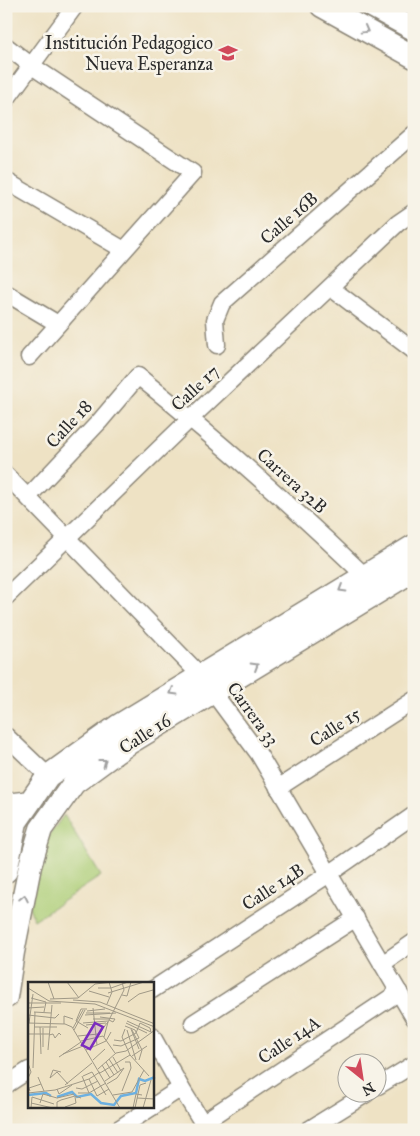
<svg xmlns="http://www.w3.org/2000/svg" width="420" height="1136" font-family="'IM FELL Great Primer',serif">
<rect width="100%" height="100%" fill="#f7f3e8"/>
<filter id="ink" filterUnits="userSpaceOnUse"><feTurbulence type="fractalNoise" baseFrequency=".02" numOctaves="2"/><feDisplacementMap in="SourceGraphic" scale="10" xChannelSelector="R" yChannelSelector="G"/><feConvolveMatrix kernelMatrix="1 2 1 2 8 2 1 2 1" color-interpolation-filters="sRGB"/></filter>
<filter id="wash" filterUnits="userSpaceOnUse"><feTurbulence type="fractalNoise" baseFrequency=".0096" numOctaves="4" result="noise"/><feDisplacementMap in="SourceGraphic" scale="20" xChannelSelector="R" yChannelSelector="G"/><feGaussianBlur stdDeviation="1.12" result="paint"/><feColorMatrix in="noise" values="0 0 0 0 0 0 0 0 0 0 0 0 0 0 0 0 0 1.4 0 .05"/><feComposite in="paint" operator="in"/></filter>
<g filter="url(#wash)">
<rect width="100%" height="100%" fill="#eee2c4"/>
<polygon fill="#abcd75" stroke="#6b7c50" points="64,815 101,876 34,920 29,907 47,838"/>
</g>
<g filter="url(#ink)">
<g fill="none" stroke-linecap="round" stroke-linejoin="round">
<g stroke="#8c8678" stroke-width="19">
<g id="street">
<polyline points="6,46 32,66 193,173 29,357"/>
<polyline points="6,100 75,6"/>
<polyline points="6,181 124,250"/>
<polyline points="331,288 414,351"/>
<polyline points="6,293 58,324"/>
<polyline points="217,345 215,320 222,303 414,134"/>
<polyline points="6,475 201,676 258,753 414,1018"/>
<path d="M 28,497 L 99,422 L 138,376 C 217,439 292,506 365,576"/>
<polyline points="6,597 191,418 398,223 414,212"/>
<polyline points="6,736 48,776"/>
<polyline points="278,788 414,700"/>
<polyline points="6,802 32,799"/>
<polyline points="382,964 414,942"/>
<polyline points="152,990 329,874 414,815"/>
<polyline points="193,1023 356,918"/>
<polyline points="152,1036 181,1088 207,1130"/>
<polyline points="6,1085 29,1070"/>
<polyline points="378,1086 414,1064"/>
<polyline points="152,1107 181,1088"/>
<polyline points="202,1123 399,992"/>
<polyline points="117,1130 152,1107"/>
<polyline points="308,1130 366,1094"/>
</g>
</g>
<g stroke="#8c8678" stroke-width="25">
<g id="secondary">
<polyline points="322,6 414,57"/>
<polyline points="372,6 414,29"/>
<polyline points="6,871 16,822 48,776 118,726 414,546"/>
<polyline points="6,997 13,952 30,866 41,829 74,783 129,743 414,570"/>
</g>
</g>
<use href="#street" stroke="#fff" stroke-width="16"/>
<use href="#secondary" stroke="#fff" stroke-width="22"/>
</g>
<defs><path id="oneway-chevron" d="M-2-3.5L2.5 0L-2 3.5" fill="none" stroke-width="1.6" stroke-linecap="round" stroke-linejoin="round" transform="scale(1.25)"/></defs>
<g stroke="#a0a0a0">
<use href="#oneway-chevron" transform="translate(365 30) rotate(29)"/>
<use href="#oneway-chevron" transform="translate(342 589) rotate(149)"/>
<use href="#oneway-chevron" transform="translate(255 666) rotate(-31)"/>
<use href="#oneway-chevron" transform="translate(173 692) rotate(149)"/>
<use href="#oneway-chevron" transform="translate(103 762) rotate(-37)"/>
<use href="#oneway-chevron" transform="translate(24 898) rotate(-78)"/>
</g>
</g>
<defs>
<g id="school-bare" transform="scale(1.5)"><path d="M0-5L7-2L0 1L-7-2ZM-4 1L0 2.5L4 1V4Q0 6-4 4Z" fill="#d1495b" stroke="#f7f3e8" stroke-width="2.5" paint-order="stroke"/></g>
</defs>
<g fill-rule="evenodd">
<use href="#school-bare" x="228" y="53"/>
</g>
<g text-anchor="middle" stroke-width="5" stroke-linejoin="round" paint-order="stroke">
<g font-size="18" fill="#2b2b2b" stroke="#f7f3e8" text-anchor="end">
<text x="213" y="49">Institución Pedagogico<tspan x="213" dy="21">Nueva Esperanza</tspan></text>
</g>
<g font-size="18" fill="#2b2b2b" stroke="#f7f3e8">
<text transform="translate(289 218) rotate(-41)" y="6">Calle 16B</text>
<text transform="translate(195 388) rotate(-43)" y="6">Calle 17</text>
<text transform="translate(69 424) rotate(-47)" y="6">Calle 18</text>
<text transform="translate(292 481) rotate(42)" y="6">Carrera 32B</text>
<text transform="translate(253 714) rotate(54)" y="6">Carrera 33</text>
<text transform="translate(335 727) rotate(-33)" y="6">Calle 15</text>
<text transform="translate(145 734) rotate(-33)" y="6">Calle 16</text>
<text transform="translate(273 887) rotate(-33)" y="6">Calle 14B</text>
<text transform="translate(289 1040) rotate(-34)" y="6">Calle 14A</text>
</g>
</g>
<g transform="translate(28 982)">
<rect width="126" height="126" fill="#eee2c4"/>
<path fill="none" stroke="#6cb0e1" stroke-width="2.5" d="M 0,113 L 18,111 L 23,114M 29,115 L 44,110 L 49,115 L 63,112 L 73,121 L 86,123 L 93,114 L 108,111 L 111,97 L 117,99 L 127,95"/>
<path fill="none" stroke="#a09987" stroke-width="1" d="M 20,0 L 26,17M 39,0 L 51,16M 67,2 L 85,0M 0,6 L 21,19 L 67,22 L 127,45M 70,6 L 83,6 L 100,0M 61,9 L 81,15M 80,11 L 116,0M 94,13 L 99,14 L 103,0M 3,16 L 18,20 L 16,30M 22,17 L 50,16 L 67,2M 45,18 L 72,20 L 127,42M 100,20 L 111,12 L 125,8M 0,21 L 33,21M 79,22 L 84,10 L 81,0M 0,26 L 16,25M 65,26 L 69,63M 59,27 L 53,27 L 48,39 L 60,46M 59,29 L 77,27M 6,30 L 23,31M 58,31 L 82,31M 0,33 L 27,36 L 31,32M 57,33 L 88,31M 72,35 L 87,37 L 85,40 L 81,38M 65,37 L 82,37M 99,39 L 123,50M 0,41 L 37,42 L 44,45 L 92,126M 1,41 L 5,12M 55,41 L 80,39M 98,41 L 119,51M 112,41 L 122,46 L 123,50M 36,42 L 36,34 L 45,37M 58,43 L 78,41M 6,45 L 29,45M 12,45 L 13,72M 15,46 L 15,65M 45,46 L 55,28M 97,47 L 94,55 L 102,73 L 121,94M 103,47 L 111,67M 46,48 L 57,28M 99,48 L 108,78M 104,48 L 114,68 L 111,78M 0,52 L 21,52M 21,53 L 25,52 L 27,56 L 31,51 L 33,53M 50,54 L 70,52 L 80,40 L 96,8 L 94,0M 75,54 L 87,71M 76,55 L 80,40M 86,58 L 93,59 L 108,51 L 112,41M 53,59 L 75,54M 85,63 L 93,64 L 111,56 L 107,48 L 97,44M 20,68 L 24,23M 58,68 L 78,59 L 83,50M 35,72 L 55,64M 104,74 L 119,64M 31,75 L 53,60M 85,75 L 93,89M 81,77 L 90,91M 65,78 L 77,67M 78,80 L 86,93M 74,83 L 82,96M 5,86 L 7,30M 70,87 L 88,71 L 98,69 L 127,48M 72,91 L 102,73M 54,94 L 61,111M 55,94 L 64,90 L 78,113M 10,95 L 16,109M 0,96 L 3,90 L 0,81M 22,96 L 29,90 L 40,102M 22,96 L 25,88 L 33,90M 61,97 L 69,114 L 81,107M 77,99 L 96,86M 79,102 L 89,96 L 96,86M 37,103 L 64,81M 48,106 L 54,107 L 70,99M 29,107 L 31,112 L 44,103M 2,109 L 1,106 L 13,102M 94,109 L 103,86 L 102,80 L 97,80M 104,110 L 116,88M 0,111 L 27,108 L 61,97 L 72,90M 50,111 L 61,111 L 78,101M 85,113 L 104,110M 29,116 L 46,112M 109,116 L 127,117M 3,121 L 25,126M 12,121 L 15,112 L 29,116M 37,125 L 48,121 L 47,115M 3,126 L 4,115 L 26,122M 29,126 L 29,120 L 33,118 L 47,114 L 53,116M 92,126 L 116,126M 105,126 L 108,112 L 114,113M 107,126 L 112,103 L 118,101M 115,126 L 123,98"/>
<path fill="#7b2cbf" fill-opacity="0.15" stroke="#7b2cbf" stroke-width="2.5" d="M 67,41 L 75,45 L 62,67 L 54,63 Z"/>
<rect width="126" height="126" fill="none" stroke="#2b2b2b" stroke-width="2.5"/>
</g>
<rect width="420" height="1136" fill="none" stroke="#f7f3e8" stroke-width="25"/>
<g transform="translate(362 1078) rotate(150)"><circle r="24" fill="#f7f3e8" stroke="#a5a39c"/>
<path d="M0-4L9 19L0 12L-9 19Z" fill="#d1495b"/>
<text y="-8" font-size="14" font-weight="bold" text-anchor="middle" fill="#2b2b2b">N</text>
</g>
</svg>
